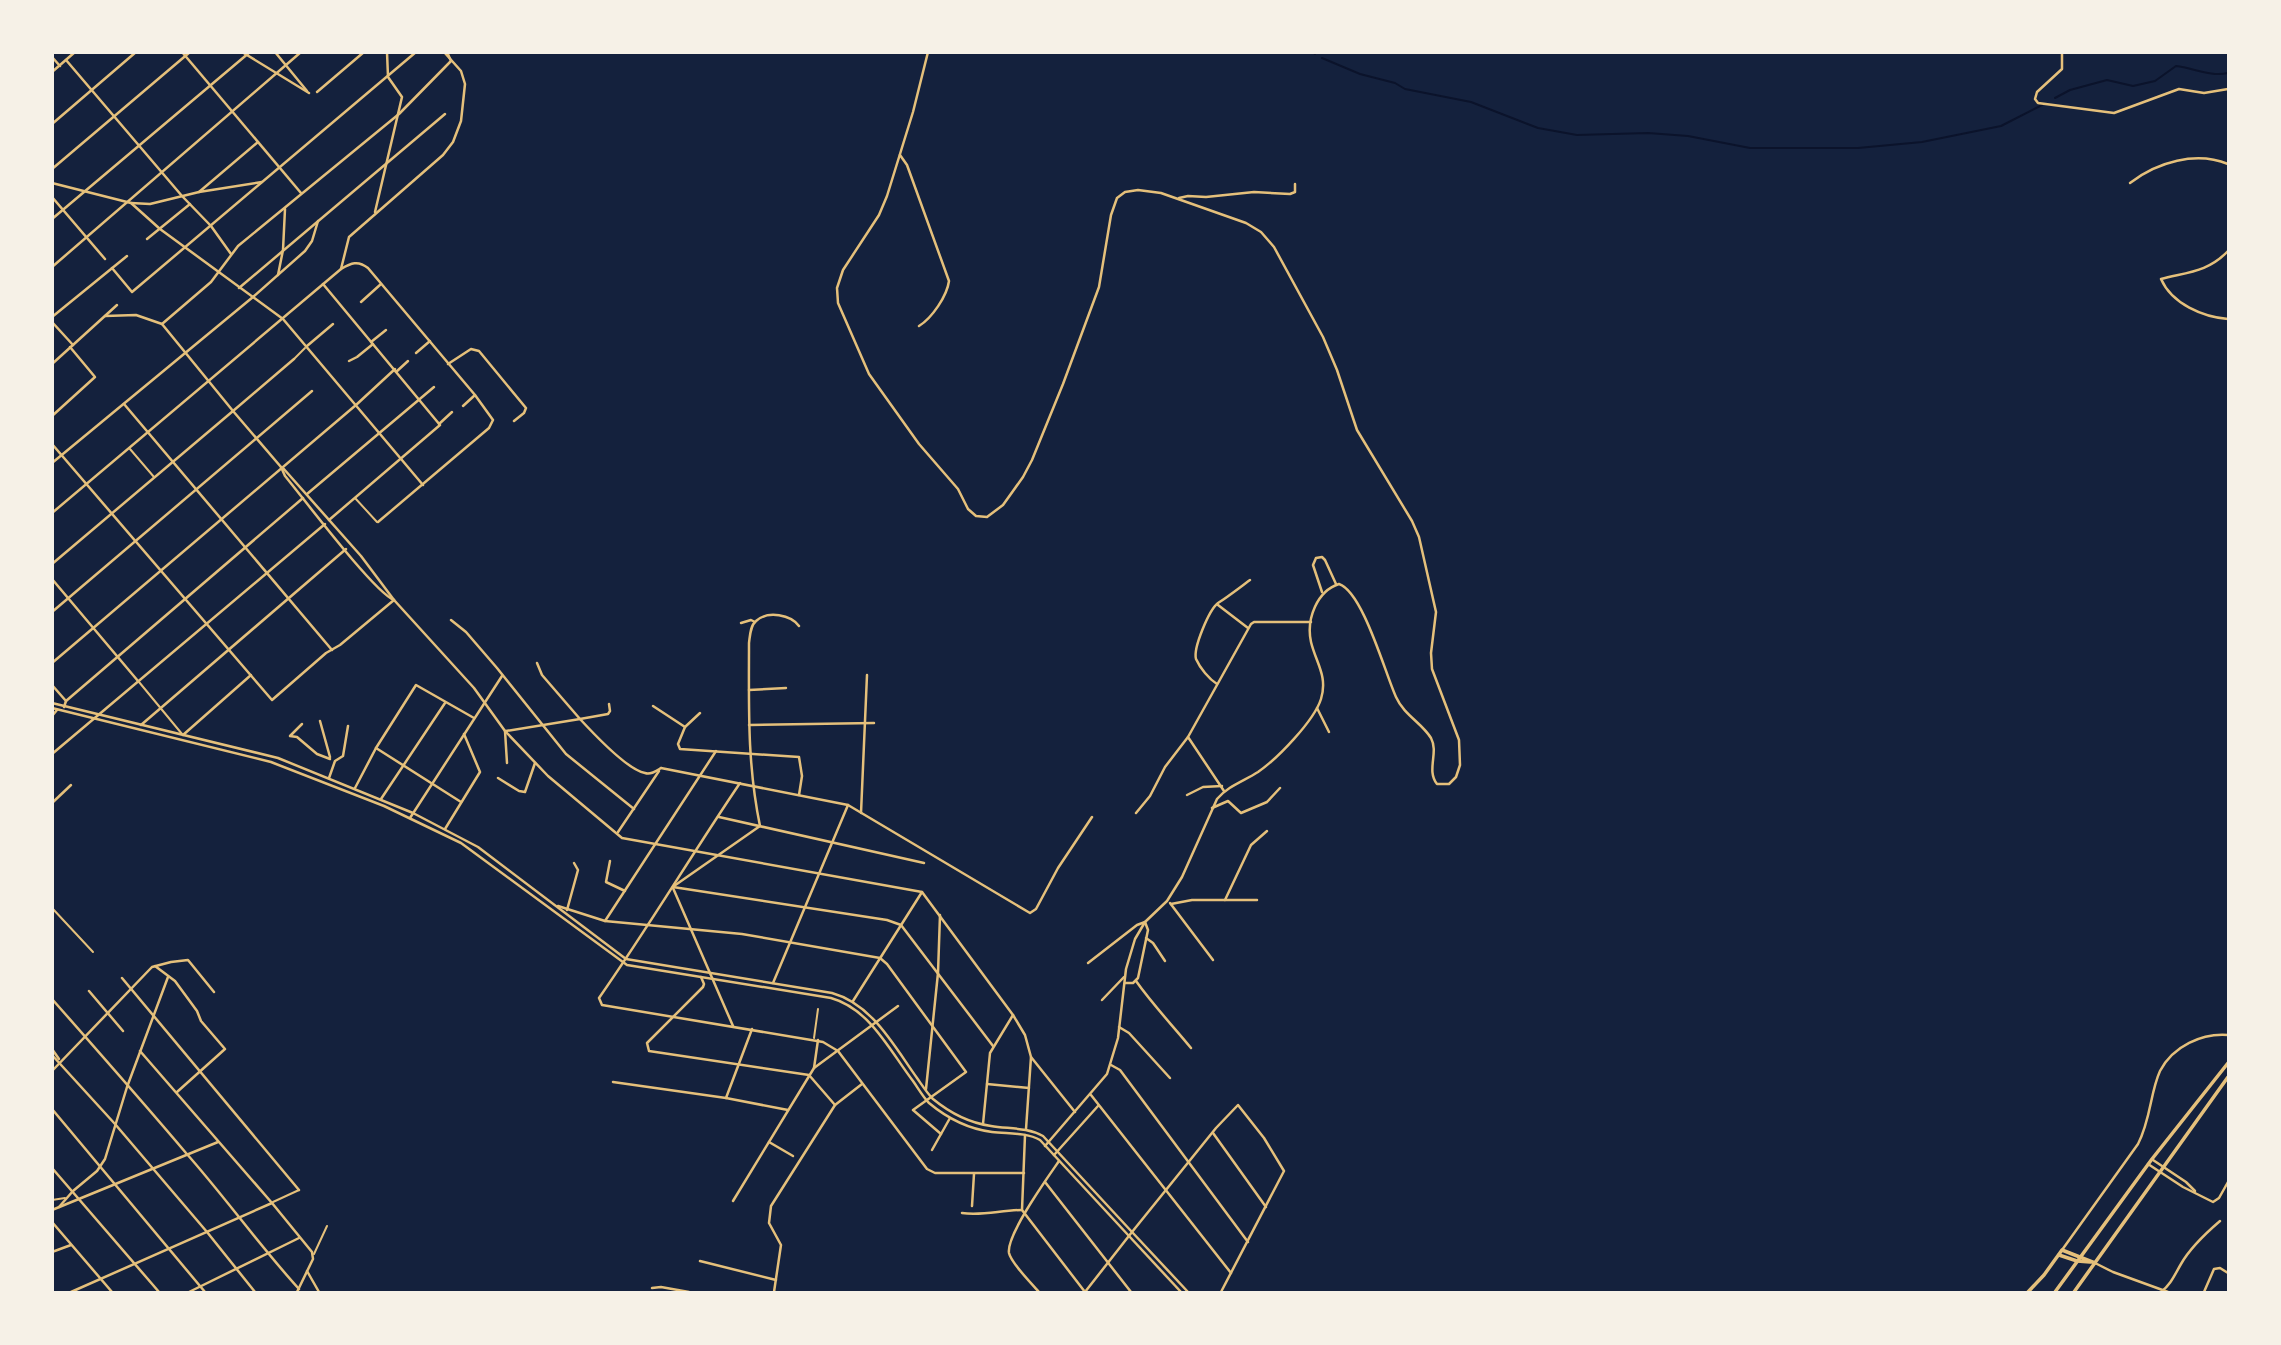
<svg xmlns="http://www.w3.org/2000/svg" width="2281" height="1345" font-family="'Noto Sans',sans-serif">
<rect width="100%" height="100%" fill="#14213d"/>
<g fill="none" stroke-linecap="round" stroke-linejoin="round">
<g stroke="#0b132b" stroke-width="2">
<polyline points="1312,52 1315,54"/>
<polyline points="1322,58 1360,74 1395,83 1405,89 1471,102 1538,128 1577,135 1648,133 1688,136 1750,148 1858,148 1922,142 2001,126 2042,105"/>
<path d="M 2055,98 L 2070,90 L 2107,80 L 2133,86 L 2155,81 L 2176,66 C 2194,68 2210,77 2228,73"/>
</g>
<g stroke="#e5c07b" stroke-width="2">
<polyline points="294,359 305,348"/>
<polyline points="130,449 154,477"/>
<polyline points="355,498 377,522"/>
<polyline points="139,682 182,734"/>
<polyline points="52,908 93,952"/>
<polyline points="814,1038 818,1009"/>
<polyline points="52,1200 65,1198"/>
<polyline points="273,1202 299,1190"/>
<polyline points="314,1254 327,1226"/>
</g>
<g stroke="#e5c07b" stroke-width="2.5">
<polyline points="182,52 301,193"/>
<polyline points="242,52 309,93"/>
<polyline points="275,52 307,91"/>
<path d="M 928,52 L 913,112 L 887,196 L 879,215 L 843,270 L 837,288 L 838,303 L 869,374 L 919,444 L 958,489 L 968,509 L 976,516 L 987,517 L 1003,505 L 1023,477 L 1032,460 L 1063,384 L 1099,287 L 1111,215 L 1117,198 L 1125,192 L 1138,190 L 1161,193 L 1246,223 L 1261,232 L 1274,247 L 1323,337 L 1337,370 L 1357,430 L 1412,521 L 1419,537 L 1436,612 L 1431,653 L 1432,669 L 1459,740 L 1460,765 L 1456,777 L 1449,784 L 1437,784 C 1426,770 1439,753 1431,738 C 1422,723 1404,715 1396,697 C 1385,673 1363,592 1339,584 C 1317,591 1306,619 1311,642 C 1316,663 1328,676 1321,699 C 1314,721 1277,759 1258,772 C 1244,781 1228,786 1217,799 L 1182,877 L 1167,901 L 1145,922 L 1135,939 L 1126,969 L 1118,1038 L 1107,1074 L 1045,1146"/>
<polyline points="2062,52 2062,69 2037,92 2035,99 2038,103 2114,113 2179,89 2204,93 2228,89"/>
<polyline points="52,57 60,66"/>
<polyline points="66,60 182,196 211,226 231,254"/>
<polyline points="317,92 364,52"/>
<path d="M 900,155 L 907,165 L 949,281 C 947,296 932,318 919,326"/>
<polyline points="52,169 190,52"/>
<polyline points="52,183 131,203 160,229 283,319 423,485"/>
<path d="M 2130,183 C 2157,162 2196,151 2228,164"/>
<polyline points="199,192 258,142"/>
<polyline points="52,197 105,259"/>
<polyline points="1179,198 1188,196 1206,197 1254,192 1290,194 1295,192 1295,184"/>
<polyline points="131,203 150,204 199,192 262,182"/>
<polyline points="375,212 402,97 388,77 387,52"/>
<polyline points="52,219 250,52"/>
<polyline points="147,239 190,204"/>
<path d="M 2228,251 C 2208,272 2188,272 2161,279 C 2172,304 2203,317 2228,319"/>
<polyline points="52,267 301,52"/>
<polyline points="112,268 132,292 416,52"/>
<polyline points="341,269 349,237 443,155 453,142 461,121 465,84 461,71 444,52"/>
<polyline points="278,275 283,250 285,209"/>
<polyline points="323,284 440,425 329,520"/>
<polyline points="239,288 445,114"/>
<polyline points="361,302 381,284"/>
<polyline points="105,316 136,315 162,324 233,411 294,359"/>
<polyline points="52,317 127,256"/>
<polyline points="52,322 73,345"/>
<polyline points="162,324 211,282 238,246 399,114 451,61 447,52"/>
<polyline points="371,342 386,330"/>
<polyline points="307,346 333,324"/>
<polyline points="416,353 430,341"/>
<polyline points="349,361 357,357 373,344"/>
<polyline points="52,364 117,305"/>
<polyline points="448,364 471,349 479,351 526,408 524,413 514,421"/>
<polyline points="396,372 408,361"/>
<polyline points="124,404 332,650"/>
<polyline points="463,406 475,395"/>
<polyline points="52,416 95,377 70,347"/>
<polyline points="439,424 452,412"/>
<polyline points="52,444 272,700 326,653 340,645 394,600"/>
<polyline points="52,463 253,297 305,251 312,241 318,221"/>
<path d="M 281,467 L 285,476 C 304,499 374,592 394,600"/>
<polyline points="283,468 361,556 394,600 474,688 505,731 548,776 622,838 922,892 1013,1015 1025,1035 1031,1057 1075,1112"/>
<polyline points="307,494 434,387"/>
<path d="M 52,513 L 341,269 C 351,263 358,260 368,268 L 475,395 L 493,420 L 489,428 L 378,522"/>
<polyline points="52,579 138,681"/>
<polyline points="1322,592 1313,565 1316,558 1322,557 1325,560 1336,584"/>
<polyline points="1218,605 1248,628"/>
<polyline points="52,612 312,391"/>
<polyline points="451,620 466,632 497,668 566,754 634,809"/>
<polyline points="741,623 751,620 755,622"/>
<polyline points="537,663 542,675 580,719 608,714 610,711 609,704"/>
<path d="M 1217,684 C 1209,679 1200,668 1196,659 C 1193,648 1209,610 1218,603 C 1229,596 1239,588 1250,580"/>
<polyline points="749,690 786,688"/>
<polyline points="66,701 303,498"/>
<polyline points="653,706 685,727"/>
<polyline points="1317,708 1329,732"/>
<polyline points="700,713 685,727 678,744 680,749 799,757 802,776 799,795"/>
<polyline points="52,716 57,710"/>
<polyline points="320,721 330,757"/>
<polyline points="302,724 290,736 297,737 317,754 330,759"/>
<polyline points="141,725 346,549"/>
<polyline points="749,725 874,723"/>
<polyline points="505,731 507,763"/>
<path d="M 506,731 L 580,719 C 592,732 628,770 645,773 C 651,775 656,771 661,768"/>
<polyline points="183,735 251,675"/>
<polyline points="376,748 461,802"/>
<polyline points="52,754 325,524"/>
<polyline points="661,768 848,805 1030,913 1036,909 1058,868 1092,817"/>
<polyline points="329,778 335,761 343,756 348,726"/>
<polyline points="498,778 519,791 525,792 535,763"/>
<path d="M 740,783 C 692,854 648,928 599,998 L 602,1005 L 823,1042 L 838,1051 L 927,1169 L 935,1173 L 1024,1173"/>
<polyline points="355,788 376,748 416,685 474,718"/>
<polyline points="1224,791 1188,737 1251,624 1254,622 1311,622"/>
<polyline points="1187,795 1203,787 1222,786"/>
<polyline points="381,799 445,703"/>
<polyline points="52,803 71,785"/>
<polyline points="1212,808 1228,801 1241,813 1267,802 1280,788"/>
<polyline points="861,813 867,675"/>
<polyline points="1136,813 1150,796 1165,767 1188,737"/>
<polyline points="719,817 924,863"/>
<polyline points="410,818 502,676"/>
<polyline points="445,829 480,772 464,734"/>
<polyline points="618,832 659,771"/>
<polyline points="610,861 606,882 625,891"/>
<path d="M 674,886 L 760,826 C 747,763 749,706 749,643 C 750,636 750,626 756,621 C 768,610 791,615 799,626"/>
<polyline points="673,887 887,920 901,925 993,1046"/>
<polyline points="673,888 733,1026"/>
<polyline points="1225,900 1251,845 1267,831"/>
<polyline points="1170,903 1213,960"/>
<polyline points="1171,904 1192,900 1257,900"/>
<polyline points="558,906 605,921 742,934 880,958 887,964 966,1072 913,1110 941,1134"/>
<polyline points="567,910 578,870 574,863"/>
<polyline points="605,921 716,751"/>
<polyline points="1146,938 1153,943 1165,961"/>
<polyline points="1088,963 1137,925 1145,922 1148,930 1138,978 1133,983 1125,983"/>
<polyline points="155,966 175,981 197,1011 201,1021 225,1049 177,1092"/>
<polyline points="701,977 704,984 703,987 647,1043 649,1051 809,1075 835,1105"/>
<polyline points="122,978 299,1190"/>
<path d="M 1136,981 C 1153,1005 1173,1026 1191,1048"/>
<polyline points="773,983 848,805"/>
<polyline points="89,991 123,1031"/>
<path d="M 52,999 C 97,1050 142,1101 186,1153 C 225,1197 259,1245 299,1289"/>
<polyline points="1102,1000 1124,977"/>
<polyline points="853,1001 922,892"/>
<polyline points="1119,1027 1129,1033 1170,1078"/>
<polyline points="52,1049 59,1059"/>
<polyline points="140,1051 272,1203 312,1252 313,1259 297,1292"/>
<polyline points="52,1055 115,1124 207,1232 255,1292"/>
<polyline points="1111,1065 1120,1070 1248,1242"/>
<polyline points="814,1068 898,1006"/>
<polyline points="52,1071 152,967 171,962 188,960 214,992"/>
<polyline points="613,1082 726,1098 788,1110"/>
<polyline points="987,1084 1029,1088"/>
<polyline points="926,1089 938,973 940,915"/>
<polyline points="1091,1095 1231,1273"/>
<polyline points="726,1098 752,1029"/>
<polyline points="52,1109 205,1292"/>
<polyline points="983,1124 990,1053 1013,1015"/>
<polyline points="1026,1129 1031,1057"/>
<polyline points="1213,1133 1266,1207"/>
<polyline points="1025,1135 1022,1210 1085,1292"/>
<polyline points="769,1142 793,1156"/>
<polyline points="932,1150 950,1118"/>
<polyline points="1054,1155 1098,1106"/>
<polyline points="52,1168 159,1292"/>
<polyline points="1045,1182 1131,1292"/>
<polyline points="733,1201 814,1068 818,1040"/>
<polyline points="972,1206 974,1174"/>
<polyline points="59,1207 73,1191 97,1171 105,1159 127,1087 168,977"/>
<polyline points="52,1210 218,1142"/>
<path d="M 962,1213 C 983,1216 1001,1210 1022,1210"/>
<polyline points="52,1222 112,1292"/>
<polyline points="1129,1236 1181,1292"/>
<polyline points="52,1252 71,1245"/>
<polyline points="700,1261 776,1280"/>
<polyline points="2095,1263 2113,1272 2168,1292"/>
<polyline points="307,1271 319,1292"/>
<polyline points="652,1288 661,1287 689,1292"/>
<polyline points="71,1292 272,1203"/>
<polyline points="189,1292 299,1238"/>
<polyline points="774,1292 781,1245 769,1223 771,1206 835,1105 862,1084"/>
<path d="M 1039,1292 C 1032,1284 1011,1263 1009,1253 C 1006,1235 1048,1177 1059,1161"/>
<polyline points="1188,1292 1132,1232 1216,1128 1238,1105 1264,1138 1284,1171 1221,1292"/>
<path d="M 2161,1292 C 2171,1284 2174,1276 2181,1264 C 2190,1248 2206,1233 2220,1221"/>
<polyline points="2204,1292 2214,1269 2220,1268 2228,1273"/>
</g>
<g stroke="#e5c07b" stroke-width="2.5">
<polyline points="52,72 75,52"/>
<polyline points="52,124 136,52"/>
<polyline points="52,564 233,411 281,467"/>
<polyline points="52,663 356,405 395,369"/>
<polyline points="52,685 66,701 64,707"/>
<path d="M 52,703 L 278,758 L 413,813 L 478,847 L 626,959 L 832,993 C 872,1004 894,1046 917,1078 C 922,1085 927,1093 933,1099 C 950,1113 970,1123 991,1126 C 1008,1129 1027,1127 1043,1136 L 1132,1232 L 1085,1292"/>
<path d="M 52,708 L 271,762 L 384,806 L 461,843 L 627,965 L 831,998 C 870,1009 890,1051 913,1081 C 918,1088 923,1097 929,1103 C 947,1118 969,1129 992,1132 C 1008,1134 1026,1132 1040,1140 L 1129,1236"/>
<polyline points="2153,1160 2186,1182 2195,1191"/>
<polyline points="2148,1164 2183,1187 2213,1202 2219,1198 2228,1182"/>
<path d="M 2062,1250 L 2138,1144 C 2151,1119 2150,1093 2160,1071 C 2173,1046 2202,1033 2228,1035"/>
</g>
<g stroke="#e5c07b" stroke-width="3.5">
<polyline points="2059,1255 2077,1261 2090,1262"/>
<polyline points="2028,1292 2044,1275 2062,1250 2095,1263"/>
</g>
<g stroke="#e5c07b" stroke-width="3.5">
<polyline points="2055,1292 2152,1159 2228,1063"/>
<polyline points="2074,1292 2228,1077"/>
</g>
</g>
<rect width="2281" height="1345" fill="none" stroke="#f6f1e7" stroke-width="108"/>
</svg>
